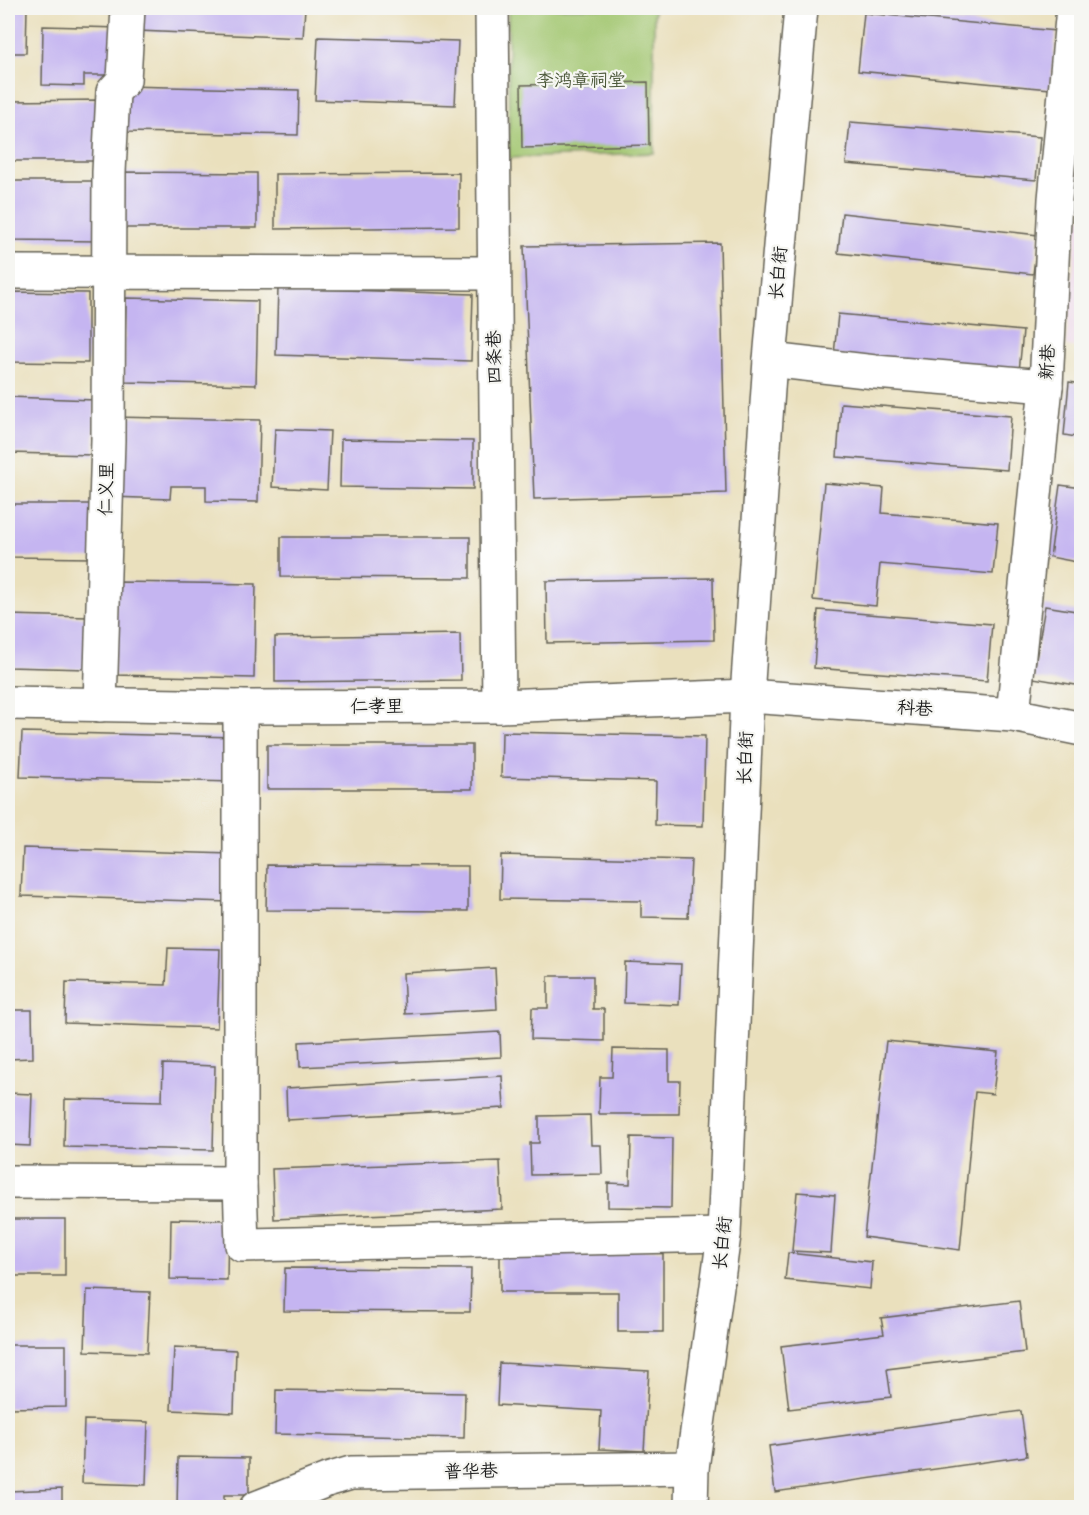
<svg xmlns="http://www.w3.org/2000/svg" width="1089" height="1515" font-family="Pangolin,'LXGW WenKai TC',sans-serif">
<rect width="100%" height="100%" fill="#f6f6f2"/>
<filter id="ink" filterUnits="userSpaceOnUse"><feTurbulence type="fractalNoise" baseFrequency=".0167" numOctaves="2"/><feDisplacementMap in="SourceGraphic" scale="12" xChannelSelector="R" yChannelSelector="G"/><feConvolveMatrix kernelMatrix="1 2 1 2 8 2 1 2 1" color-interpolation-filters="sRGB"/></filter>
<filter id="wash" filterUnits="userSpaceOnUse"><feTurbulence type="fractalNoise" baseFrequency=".008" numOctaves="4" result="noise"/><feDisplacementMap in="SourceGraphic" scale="24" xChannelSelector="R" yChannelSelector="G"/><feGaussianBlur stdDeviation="1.35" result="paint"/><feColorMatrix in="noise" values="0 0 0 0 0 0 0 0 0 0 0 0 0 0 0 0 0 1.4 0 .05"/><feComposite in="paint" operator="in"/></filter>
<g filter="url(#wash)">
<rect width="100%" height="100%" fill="#eae0bd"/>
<g fill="#ecd1ea">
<polygon points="1081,8 1081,203 1055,199"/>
<polygon points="1078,217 1082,218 1081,348 1066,346"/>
</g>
<polygon fill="#a4c873" stroke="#607248" stroke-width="1.5" points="508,8 654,8 654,153 509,158"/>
<g id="blocks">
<g fill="#c5b5f1">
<polygon points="8,8 27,8 26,53 8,53"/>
<polygon points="139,8 305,8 303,38 138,31"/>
<polygon points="864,13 1056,31 1050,89 858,71"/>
<polygon points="43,26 121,28 120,75 84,75 84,86 42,85"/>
<polygon points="318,37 458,41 455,105 315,100"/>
<polygon points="648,82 649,145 522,148 521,85"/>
<polygon points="126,86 299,90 298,135 125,132"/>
<polygon points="102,100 102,161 8,161 8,101"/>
<polygon points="850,122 1040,137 1036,180 846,164"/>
<polygon points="120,172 257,173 257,228 119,228"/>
<polygon points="459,173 459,227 275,229 275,174"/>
<polygon points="8,181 99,181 101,241 8,240"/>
<polygon points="842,213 1038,235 1033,274 838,253"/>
<polygon points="720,243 726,493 534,499 524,246"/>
<polygon points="278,288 473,294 471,361 276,355"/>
<polygon points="8,292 88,293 88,363 8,362"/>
<polygon points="126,298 258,301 256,385 124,382"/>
<polygon points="838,314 1023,331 1019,372 834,355"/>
<polygon points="1069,382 1082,384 1082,438 1064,435"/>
<polygon points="8,397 95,400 94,455 8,453"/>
<polygon points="841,403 1011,416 1007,470 837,457"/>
<polygon points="113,417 260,420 258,502 206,501 206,486 171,486 170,499 111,497"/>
<polygon points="275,429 330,431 327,490 272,487"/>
<polygon points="341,439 473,441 473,489 340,487"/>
<polygon points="824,483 884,488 882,513 998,523 993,574 880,564 876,606 813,600"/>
<polygon points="1060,485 1082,488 1082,563 1050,557"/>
<polygon points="8,504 93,504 93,558 8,557"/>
<polygon points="281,537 470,537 470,578 281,577"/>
<polygon points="713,578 714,640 547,643 546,581"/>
<polygon points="116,582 256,584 254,678 114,675"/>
<polygon points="1045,606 1082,612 1082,686 1033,678"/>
<polygon points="818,610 992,624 987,681 814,668"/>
<polygon points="8,615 88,617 87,669 8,667"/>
<polygon points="460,634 461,680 275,682 275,637"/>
<polygon points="22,732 236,737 235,782 20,777"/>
<polygon points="502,732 705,736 703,826 655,825 656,781 501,777"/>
<rect x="267" y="745" width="205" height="44"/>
<polygon points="23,848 232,854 230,902 21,896"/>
<polygon points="501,855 691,860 688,918 641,917 641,901 500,899"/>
<polygon points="267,865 468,866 468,911 266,910"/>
<polygon points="168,948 220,949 217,1028 65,1023 66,982 166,985"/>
<polygon points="625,962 681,964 679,1005 624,1003"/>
<polygon points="495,968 497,1009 405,1014 403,973"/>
<polygon points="548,976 593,976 593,1009 604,1009 604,1041 531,1039 532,1008 548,1008"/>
<polygon points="8,1010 32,1010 33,1058 8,1059"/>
<polygon points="500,1032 501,1057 300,1067 299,1042"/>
<polygon points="886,1041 998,1052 993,1094 975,1092 960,1250 864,1237"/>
<polygon points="613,1049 669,1050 669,1081 680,1081 679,1114 599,1114 600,1077 612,1077"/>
<polygon points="163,1064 215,1066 213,1150 64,1147 65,1099 162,1101"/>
<polygon points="502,1076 504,1108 287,1120 286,1088"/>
<polygon points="8,1093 32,1094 30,1146 8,1145"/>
<polygon points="590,1115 591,1145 601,1145 602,1174 531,1175 530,1143 539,1143 539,1116"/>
<polygon points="631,1137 672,1138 671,1208 608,1207 608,1183 630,1184"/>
<polygon points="500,1161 502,1209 274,1219 272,1169"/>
<polygon points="797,1192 835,1195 831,1253 792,1251"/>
<rect x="8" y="1219" width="57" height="57"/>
<polygon points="171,1219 228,1220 227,1280 170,1279"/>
<polygon points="500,1250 663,1250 663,1332 618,1332 618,1292 500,1292"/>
<polygon points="788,1253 872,1262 870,1289 785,1280"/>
<polygon points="285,1268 471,1269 470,1312 284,1311"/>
<polygon points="87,1290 150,1292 147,1353 85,1351"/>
<polygon points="1019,1301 1025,1352 887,1369 891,1397 789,1409 781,1346 884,1334 881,1318"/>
<polygon points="8,1345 66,1345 66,1407 8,1408"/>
<polygon points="174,1347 236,1350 234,1413 171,1410"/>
<polygon points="499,1363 649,1371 644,1451 599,1449 601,1411 497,1405"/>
<polygon points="276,1390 465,1393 464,1438 275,1434"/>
<polygon points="1021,1411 1027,1456 775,1492 769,1446"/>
<polygon points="84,1420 148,1422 146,1485 82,1483"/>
<polygon points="178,1457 249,1458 249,1495 224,1495 224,1505 201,1504 201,1508 177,1508"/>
<polygon points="62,1489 62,1508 8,1508 8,1491"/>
</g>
</g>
</g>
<g filter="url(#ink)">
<use href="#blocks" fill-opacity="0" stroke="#646154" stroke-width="1.5"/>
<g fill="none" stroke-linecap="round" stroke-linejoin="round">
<g stroke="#646154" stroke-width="36">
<g id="minor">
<polyline points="492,8 499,706"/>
<polyline points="8,272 493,273"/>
<polyline points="770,360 875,372 1046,386"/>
<polyline points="8,703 240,707 499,706 747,696 1013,715 1082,729"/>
<polyline points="100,705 108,440 109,172 113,92 124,80 128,8"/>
<polyline points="1013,715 1046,386 1055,199 1073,8"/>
<polyline points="8,1182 240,1183 240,707"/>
<polyline points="240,1183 242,1245 724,1235"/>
<polyline points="256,1508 327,1480 351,1473 692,1468"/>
</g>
</g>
<g stroke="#646154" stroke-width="36">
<polyline id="tertiary" points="691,1508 692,1468 724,1235 747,696 770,360 801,8"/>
</g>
<use href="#minor" stroke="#fff" stroke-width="33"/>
<use href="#tertiary" stroke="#fff" stroke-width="33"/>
</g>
</g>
<g text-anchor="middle" stroke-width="4.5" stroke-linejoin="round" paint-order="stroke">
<g font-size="18" fill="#4c583a" stroke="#f6f6f2">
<text x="581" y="86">李鸿章祠堂</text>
</g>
<g font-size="18" fill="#1c1c1c" stroke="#f6f6f2">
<text transform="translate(778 273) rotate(-85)" y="6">长白街</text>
<text transform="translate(494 357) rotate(-91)" y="6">四条巷</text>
<text transform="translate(1047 362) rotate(-87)" y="6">新巷</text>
<text transform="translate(106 489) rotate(-88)" y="6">仁义里</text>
<text x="377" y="712">仁孝里</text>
<text transform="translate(915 708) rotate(4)" y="6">科巷</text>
<text transform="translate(745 758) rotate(-88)" y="6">长白街</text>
<text transform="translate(722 1243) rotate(-84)" y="6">长白街</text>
<text transform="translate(471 1471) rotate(-1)" y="6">普华巷</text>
</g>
</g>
<rect width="1089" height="1515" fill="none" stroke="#f6f6f2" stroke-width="30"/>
</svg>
